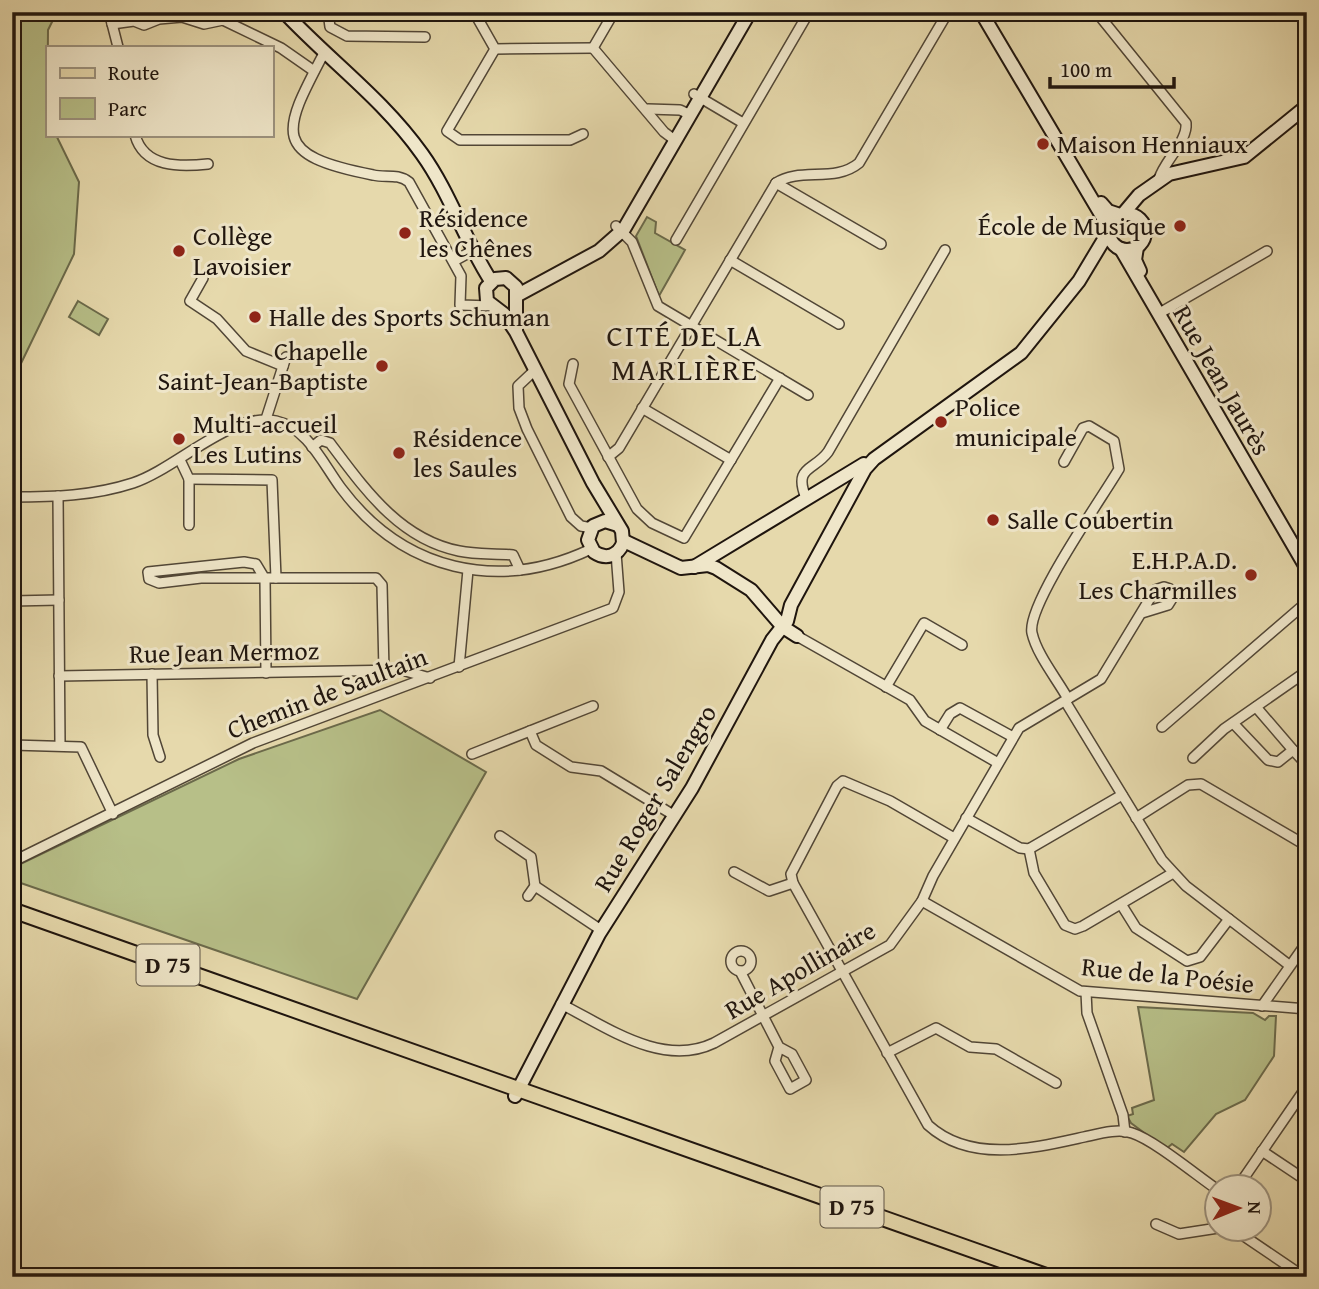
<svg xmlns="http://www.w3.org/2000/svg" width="1319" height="1289" font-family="'Gentium Book Plus',serif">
<rect width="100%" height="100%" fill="#e6d9ac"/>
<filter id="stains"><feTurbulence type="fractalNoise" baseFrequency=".00286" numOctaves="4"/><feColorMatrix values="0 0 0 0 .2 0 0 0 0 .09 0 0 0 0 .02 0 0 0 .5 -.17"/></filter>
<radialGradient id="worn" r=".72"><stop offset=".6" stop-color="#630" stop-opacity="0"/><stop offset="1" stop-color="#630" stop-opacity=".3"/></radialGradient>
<g fill="#b7bf88" stroke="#6b6a4b" stroke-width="2">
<polygon points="12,12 57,12 48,30 47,135 56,135 79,182 74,254 12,382"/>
<polygon points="647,217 656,222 655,233 685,250 659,296 636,236"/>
<polygon points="78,301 108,319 99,335 69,317"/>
<polygon points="380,710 486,772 357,999 12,880 12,868 239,759"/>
<polygon points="1138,1007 1253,1013 1265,1020 1269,1016 1276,1016 1274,1056 1245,1100 1216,1114 1184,1152 1172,1144 1166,1149 1131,1123 1127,1116 1133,1114 1132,1108 1154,1100"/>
</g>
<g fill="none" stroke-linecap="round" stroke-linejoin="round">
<g stroke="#514636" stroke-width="12">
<g id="street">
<polyline points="109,12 118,47"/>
<polyline points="328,12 330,27 347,36 425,37"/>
<polyline points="474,12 495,49 593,48"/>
<path d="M 1098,14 L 1186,123 C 1188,141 1164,161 1159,179"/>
<polyline points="112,24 134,21 144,25 159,19 182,17 204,24 223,20 281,48 314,71"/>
<polyline points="593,48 664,132 676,141"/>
<polyline points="593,48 614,12"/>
<polyline points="495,49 447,131 460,140 570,140 583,134"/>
<path d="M 324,53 C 281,134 271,155 373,175 C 386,178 397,173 409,182 L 461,276 L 460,305 L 492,306"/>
<polyline points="694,94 743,123"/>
<polyline points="648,109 680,110 691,115"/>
<path d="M 135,135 C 144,168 180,167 208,164"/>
<path d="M 776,183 C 800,167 835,183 859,163 L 948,12"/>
<polyline points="776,183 881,244"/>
<polyline points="616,226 632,242 658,306 808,395"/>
<polyline points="676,240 809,12"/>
<polyline points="730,260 839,324"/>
<polyline points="454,261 474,250"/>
<polyline points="203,278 190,301 217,319 246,351 283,366"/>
<polyline points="1158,314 1267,251"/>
<polyline points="573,364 569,384 637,509 652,523 684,538 780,378"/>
<polyline points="535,370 518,386 519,408 527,429 571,517 581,526 592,528"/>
<polyline points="642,408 731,460"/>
<polyline points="266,419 286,357"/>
<path d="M 312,447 L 321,440 L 330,443 C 364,488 399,539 459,551 C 477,555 495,553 513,555 L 520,570"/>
<polyline points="608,457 619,448 776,183"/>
<polyline points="180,460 189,479 272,480 276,578"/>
<path d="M 1064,462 L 1083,428 L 1089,426 L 1114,441 L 1119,469 C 1102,498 1026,606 1032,633 C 1037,655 1057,679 1068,699"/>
<polyline points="58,496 60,744"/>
<path d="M 12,497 C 54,497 93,496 133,483 C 176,469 232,411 276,421 C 308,428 323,464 341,488 C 403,571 498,593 591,549"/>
<path d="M 806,498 C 793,466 814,471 828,452 L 945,250"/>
<polyline points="189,525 189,479"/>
<polyline points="12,601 59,600"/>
<polyline points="797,636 910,700 925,721 998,763"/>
<polyline points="459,667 468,570"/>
<polyline points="266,673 265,579 256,564 244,562 148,572 149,579 159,583 201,578 376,578 382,585 384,671"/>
<polyline points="152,674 153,735 160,757"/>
<polyline points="59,676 402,670 430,678"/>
<polyline points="886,687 924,623 962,645"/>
<polyline points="1065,701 1162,860 1186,886 1289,965"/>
<polyline points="1256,707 1293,750"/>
<polyline points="1233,723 1268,760 1278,762 1293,750 1307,765"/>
<polyline points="1162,727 1307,602"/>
<polyline points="940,730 950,714 960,708 1013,737"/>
<polyline points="530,731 536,745 571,767 601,771 675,816"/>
<polyline points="12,745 81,747 113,814"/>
<polyline points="472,754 593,706"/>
<polyline points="1193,758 1224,729 1307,671"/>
<polyline points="966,818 1020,848 1029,849 1122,795"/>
<polyline points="1136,818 1188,785 1201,784 1307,846"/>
<polyline points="500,836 531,857 535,886"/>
<path d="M 954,838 L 890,801 L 843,781 L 837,786 L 791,874 L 793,883 L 928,1125 C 971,1164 1034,1148 1084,1137 C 1098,1134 1118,1128 1132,1133 C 1154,1140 1196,1175 1218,1190"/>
<polyline points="1029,849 1034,873 1065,925 1075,929 1083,926 1173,873"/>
<polyline points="12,862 253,743 613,608 619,592 616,553"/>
<polyline points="734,872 769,891 793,883"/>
<polyline points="528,896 535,886 601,930"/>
<polyline points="922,901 1080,991 1307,1009"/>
<polyline points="1121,904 1136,928 1187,961 1200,957 1229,919"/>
<circle cx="741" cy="961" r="10"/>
<polyline points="740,971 779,1047 792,1054 806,1080 790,1089 775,1061 779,1047"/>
<polyline points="1086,992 1087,1013 1123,1115 1125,1132"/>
<path d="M 561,1004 C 607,1027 662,1068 714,1043 L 890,945 L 922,901 L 933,876 L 1019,728 L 1101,679 L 1155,590 L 1164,587 L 1170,589 L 1173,597 L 1168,605 L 1142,613"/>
<polyline points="1262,1006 1307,942"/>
<polyline points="887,1053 936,1028 970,1047 996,1049 1056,1083"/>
<polyline points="1262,1151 1307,1181"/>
<polyline points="1237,1188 1307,1086"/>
<polyline points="1156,1224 1179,1234 1218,1228"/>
<polyline points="1235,1230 1294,1270"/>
</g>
</g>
<g stroke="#1f150e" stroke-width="16">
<g id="secondary">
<path d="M 284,12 C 330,61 383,99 422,154 C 450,193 465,241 491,281"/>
<polyline points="981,12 1109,228"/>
<polyline points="1101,203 1108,211 1120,215"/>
<circle cx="1127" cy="232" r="18"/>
<polyline points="1123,214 1139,195 1169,174 1244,157 1307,106"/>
<polyline points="1137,247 1135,260 1140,271"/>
<polyline points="1121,249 1307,569"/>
<polyline points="516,296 599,251 624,229 750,12"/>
<path d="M 516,332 L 516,287 L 506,278 L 495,279 L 486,288 L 487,301 L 504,314 L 516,332 L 593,483 L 622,531 L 623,543 C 618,556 606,560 594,552 L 588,540 L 593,526 L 605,521 L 618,525"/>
<polyline points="624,541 681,568 708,565 716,568 751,590 783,627 797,636"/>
<polyline points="694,567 864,464"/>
<polyline points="515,1096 599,934 692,788 772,640 787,621 791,605 865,469 874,459 1021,353 1079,281 1109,231"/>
</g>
</g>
<g stroke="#1f150e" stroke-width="18">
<polyline id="primary" points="12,910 1049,1277"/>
</g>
<use href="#street" stroke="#efe6c9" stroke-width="9"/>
<use href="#secondary" stroke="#efe6c9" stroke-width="12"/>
<use href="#primary" stroke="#e6d9ac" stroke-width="14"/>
</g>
<g fill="#8f2418" stroke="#efe6c9" stroke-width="2.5">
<circle cx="1043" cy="144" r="7"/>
<circle cx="1180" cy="226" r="7"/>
<circle cx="405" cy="233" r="7"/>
<circle cx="179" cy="251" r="7"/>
<circle cx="255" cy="317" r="7"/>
<circle cx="382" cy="366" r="7"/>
<circle cx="941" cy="422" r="7"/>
<circle cx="179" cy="439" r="7"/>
<circle cx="399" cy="453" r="7"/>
<circle cx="993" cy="520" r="7"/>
<circle cx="1251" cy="575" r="7"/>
</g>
<g text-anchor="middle" stroke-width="6" stroke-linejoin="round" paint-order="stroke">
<g fill="#efe6c9" stroke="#5d5446" stroke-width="2">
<rect x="136.5" y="944.5" width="63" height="41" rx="5"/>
<rect x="820.5" y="1186.5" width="63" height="41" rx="5"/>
</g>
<g font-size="24" font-weight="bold" fill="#1f150e">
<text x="168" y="973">D 75</text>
<text x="852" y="1215">D 75</text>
</g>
<g font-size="26" fill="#1f150e" stroke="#efe6c9" text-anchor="start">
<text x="1057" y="153">Maison Henniaux</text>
<text x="419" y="227">Résidence<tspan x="419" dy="30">les Chênes</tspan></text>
<text x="1166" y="235" text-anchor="end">École de Musique</text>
<text x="193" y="245">Collège<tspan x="193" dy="30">Lavoisier</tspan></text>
<text x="269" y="326">Halle des Sports Schuman</text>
<text x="368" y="360" text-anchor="end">Chapelle<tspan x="368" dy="30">Saint-Jean-Baptiste</tspan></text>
<text x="955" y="416">Police<tspan x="955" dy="30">municipale</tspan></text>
<text x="193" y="433">Multi-accueil<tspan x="193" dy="30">Les Lutins</tspan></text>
<text x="413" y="447">Résidence<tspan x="413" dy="30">les Saules</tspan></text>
<text x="1007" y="529">Salle Coubertin</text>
<text x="1237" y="569" text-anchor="end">E.H.P.A.D.<tspan x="1237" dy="30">Les Charmilles</tspan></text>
</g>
<g font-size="26" fill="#1f150e" stroke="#efe6c9">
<text transform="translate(1222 380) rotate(60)" y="9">Rue Jean Jaurès</text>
<text transform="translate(224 652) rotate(-1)" y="9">Rue Jean Mermoz</text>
<text transform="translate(327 693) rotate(-21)" y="9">Chemin de Saultain</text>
<text transform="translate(655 798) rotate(-59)" y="9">Rue Roger Salengro</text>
<text transform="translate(800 970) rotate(-30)" y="9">Rue Apollinaire</text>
<text transform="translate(1168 975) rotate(6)" y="9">Rue de la Poésie</text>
</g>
<g font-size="30" letter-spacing="2" fill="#1f150e" stroke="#efe6c9">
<text x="685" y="346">CITÉ DE LA<tspan x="685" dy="34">MARLIÈRE</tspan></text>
</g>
</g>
<rect width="1319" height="1289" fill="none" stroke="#e6d9ac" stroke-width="42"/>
<rect x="14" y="14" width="1291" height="1261" fill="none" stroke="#1f150e" stroke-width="3.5"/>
<rect x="21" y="21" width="1277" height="1247" fill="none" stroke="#1f150e" stroke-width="2"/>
<rect x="46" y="46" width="228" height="91" fill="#efe6c9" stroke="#9c927e" stroke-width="2"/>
<rect x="60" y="68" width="35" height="10" fill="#e6d9ac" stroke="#9c927e" stroke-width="2"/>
<text x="108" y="80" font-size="21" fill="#1f150e">Route</text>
<rect x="60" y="98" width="35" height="21" fill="#b7bf88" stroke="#9c927e" stroke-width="2"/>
<text x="108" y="116" font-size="21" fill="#1f150e">Parc</text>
<g transform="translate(1238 1208) rotate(89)"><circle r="33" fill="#efe6c9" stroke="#9c927e" stroke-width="2"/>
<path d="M0-5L12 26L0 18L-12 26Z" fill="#8f2418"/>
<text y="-10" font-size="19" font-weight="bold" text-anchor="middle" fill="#1f150e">N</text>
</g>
<path d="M1050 77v10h124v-10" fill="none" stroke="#1f150e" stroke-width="3.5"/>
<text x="1060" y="77" font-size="21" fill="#1f150e" stroke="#efe6c9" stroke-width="5" paint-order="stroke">100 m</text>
<rect width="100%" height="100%" filter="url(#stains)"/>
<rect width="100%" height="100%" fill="url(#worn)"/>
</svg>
